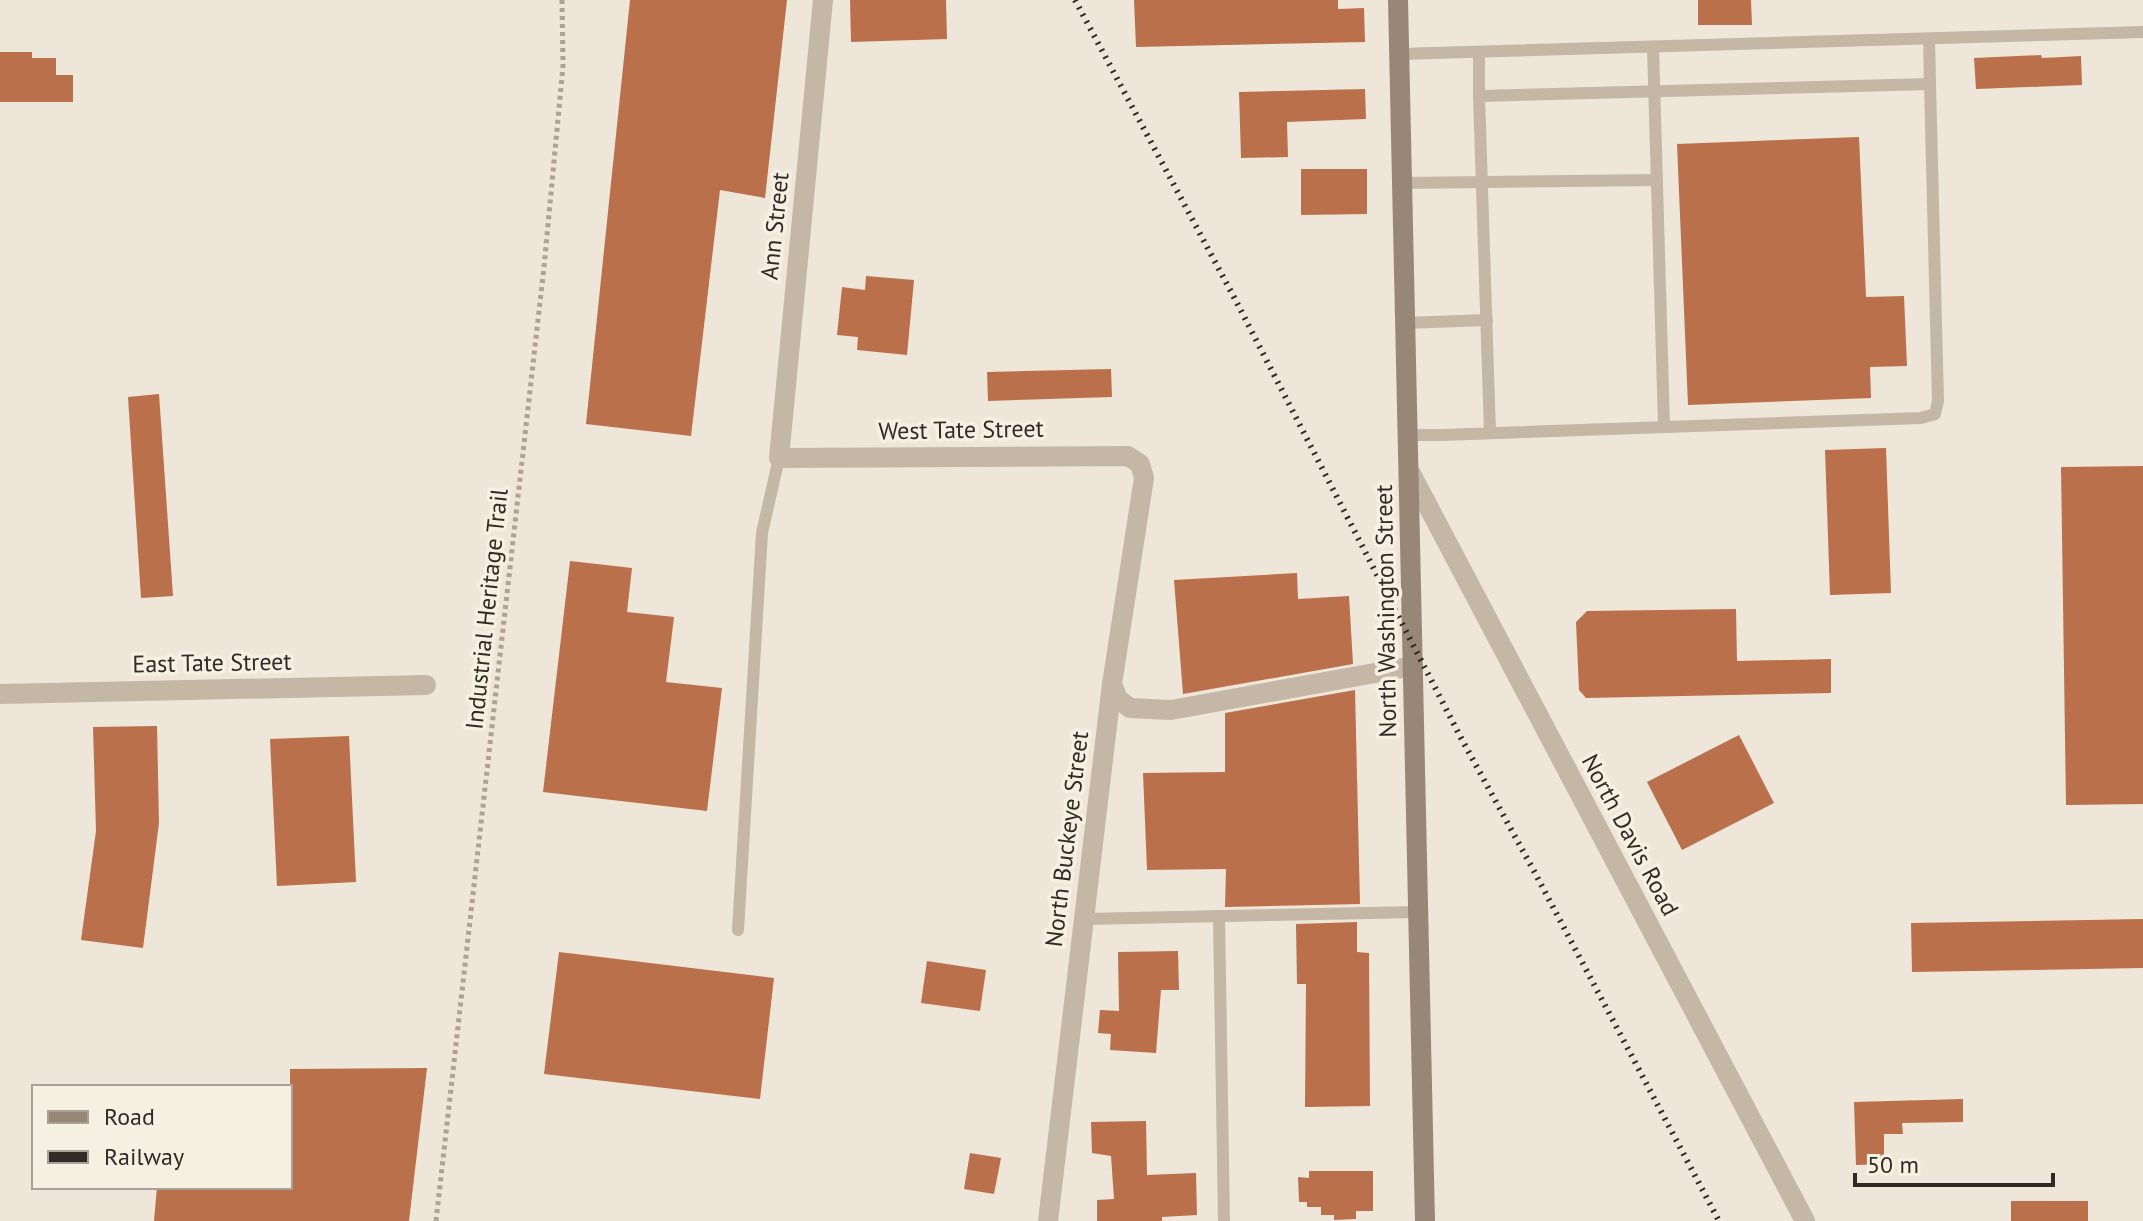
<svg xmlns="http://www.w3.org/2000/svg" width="2143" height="1221" font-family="'PT Sans',sans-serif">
<rect width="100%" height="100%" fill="#eee6d8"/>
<g fill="#ba704a">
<polygon points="630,0 787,0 765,198 720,190 691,436 586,424"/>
<polygon points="850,0 946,0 947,39 851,42"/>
<polygon points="1134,0 1338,0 1338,9 1364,8 1365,42 1136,47"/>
<polygon points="1698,0 1751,0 1752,25 1698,25"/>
<polygon points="0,52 32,52 32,58 56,58 56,75 73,75 73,102 0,102"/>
<polygon points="2041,55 2042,58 2081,56 2082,85 1976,89 1974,58"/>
<polygon points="1365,89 1366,119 1287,122 1288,157 1241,158 1239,92"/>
<polygon points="1859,137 1866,297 1904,296 1907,366 1870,367 1871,398 1688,405 1677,144"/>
<polygon points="1301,169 1367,169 1367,214 1301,215"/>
<polygon points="866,276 914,280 907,355 857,350 858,337 837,335 842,287 865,290"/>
<polygon points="1111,369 1112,397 988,401 987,372"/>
<polygon points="159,394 173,596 141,598 128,397"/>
<polygon points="1886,448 1891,593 1830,595 1825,450"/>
<polygon points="2143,466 2143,804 2066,805 2061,467"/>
<polygon points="570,561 632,568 627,612 674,617 666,682 722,688 707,811 543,792"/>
<polygon points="1297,573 1298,599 1349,596 1353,664 1183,694 1174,580"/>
<polygon points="1736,609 1737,661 1831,659 1831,693 1586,698 1579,690 1576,622 1587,611"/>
<polygon points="1355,690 1360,904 1225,907 1226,869 1147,870 1143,773 1225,772 1225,713"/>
<polygon points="157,726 159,823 143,948 81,940 96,831 93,727"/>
<polygon points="1739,735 1774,803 1682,850 1647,782"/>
<polygon points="349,736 356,882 277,886 270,739"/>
<polygon points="2143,919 2143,968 1912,972 1911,923"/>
<polygon points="1357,922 1357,952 1369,953 1370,1106 1305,1107 1306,984 1297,984 1296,924"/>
<polygon points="1178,951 1179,990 1161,990 1156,1053 1110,1050 1111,1034 1098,1033 1100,1010 1119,1011 1118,952"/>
<polygon points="559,952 774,978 760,1099 544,1074"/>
<polygon points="927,961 986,970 980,1011 921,1003"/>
<polygon points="427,1068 409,1221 154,1221 157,1187 290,1187 290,1069"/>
<polygon points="1963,1099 1963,1122 1902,1123 1903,1134 1884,1134 1884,1164 1856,1165 1854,1102"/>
<polygon points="1146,1121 1147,1175 1196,1173 1197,1215 1162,1217 1162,1221 1097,1221 1097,1200 1114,1199 1111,1156 1092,1153 1091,1122"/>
<polygon points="970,1153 1001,1158 994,1194 964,1189"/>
<polygon points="1309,1171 1373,1171 1373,1211 1356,1211 1356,1219 1334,1220 1334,1215 1321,1215 1321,1207 1307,1207 1307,1202 1299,1202 1298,1177 1309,1178"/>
<rect x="2011" y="1201" width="77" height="20"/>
</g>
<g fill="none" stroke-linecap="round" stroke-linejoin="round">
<polyline stroke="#b0a190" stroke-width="5" stroke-dasharray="4 4" stroke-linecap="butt" points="436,1221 544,267 563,66 562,0"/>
<g stroke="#c4b7a5" stroke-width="12">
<polyline points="1929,39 1930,84"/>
<polyline points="1653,47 1664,426"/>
<polyline points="1479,52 1479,96"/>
<polyline points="1399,54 2143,32"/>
<polyline points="1402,183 1657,180"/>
<polyline points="1406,323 1487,320"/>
<polyline points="1409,435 1442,435 1921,418 1935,414 1938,401 1930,84 1479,96 1490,433"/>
<polyline points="1219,916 1224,1221"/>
<polyline points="1084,919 1418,912"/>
<polyline points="738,930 762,533 779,458"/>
</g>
<g stroke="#c4b7a5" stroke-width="20">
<polyline points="823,0 779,458 1128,456 1140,464 1144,478 1112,684 1048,1221"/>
<polyline points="1112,684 1118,699 1130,708 1171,710 1413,666"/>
<polyline points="0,694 426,685"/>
</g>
<polyline stroke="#c4b7a5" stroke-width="20" points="1410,472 1805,1221"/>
<polyline stroke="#988677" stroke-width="20" points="1398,0 1425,1221"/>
<polyline stroke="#312a26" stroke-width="6" stroke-dasharray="2 6" stroke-linecap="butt" points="1075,0 1236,301 1461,738 1535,873 1719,1221"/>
</g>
<g text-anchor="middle" stroke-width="7" stroke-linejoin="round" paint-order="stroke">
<g font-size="24" fill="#312a26" stroke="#f6f0e3">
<text transform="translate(775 226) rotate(-84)" y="8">Ann Street</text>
<text transform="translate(961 430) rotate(-1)" y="8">West Tate Street</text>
<text transform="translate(487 609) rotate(-84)" y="8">Industrial Heritage Trail</text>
<text transform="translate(1386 611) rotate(-91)" y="8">North Washington Street</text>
<text transform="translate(212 663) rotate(-1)" y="8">East Tate Street</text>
<text transform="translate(1630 835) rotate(62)" y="8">North Davis Road</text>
<text transform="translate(1067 839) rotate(-83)" y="8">North Buckeye Street</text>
</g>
</g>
<rect x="32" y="1085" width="260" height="104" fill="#f6f0e3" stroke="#a7a197" stroke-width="2"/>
<rect x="48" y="1111" width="40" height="12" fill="#988677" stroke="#a7a197" stroke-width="2"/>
<text x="104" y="1125" font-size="24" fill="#312a26">Road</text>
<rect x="48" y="1151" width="40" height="12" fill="#312a26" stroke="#a7a197" stroke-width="2"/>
<text x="104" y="1165" font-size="24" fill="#312a26">Railway</text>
<path d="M1855 1173v12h198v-12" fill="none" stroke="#312a26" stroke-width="4"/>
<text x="1867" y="1173" font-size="24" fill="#312a26" stroke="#f6f0e3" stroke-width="6" paint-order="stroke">50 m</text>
</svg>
